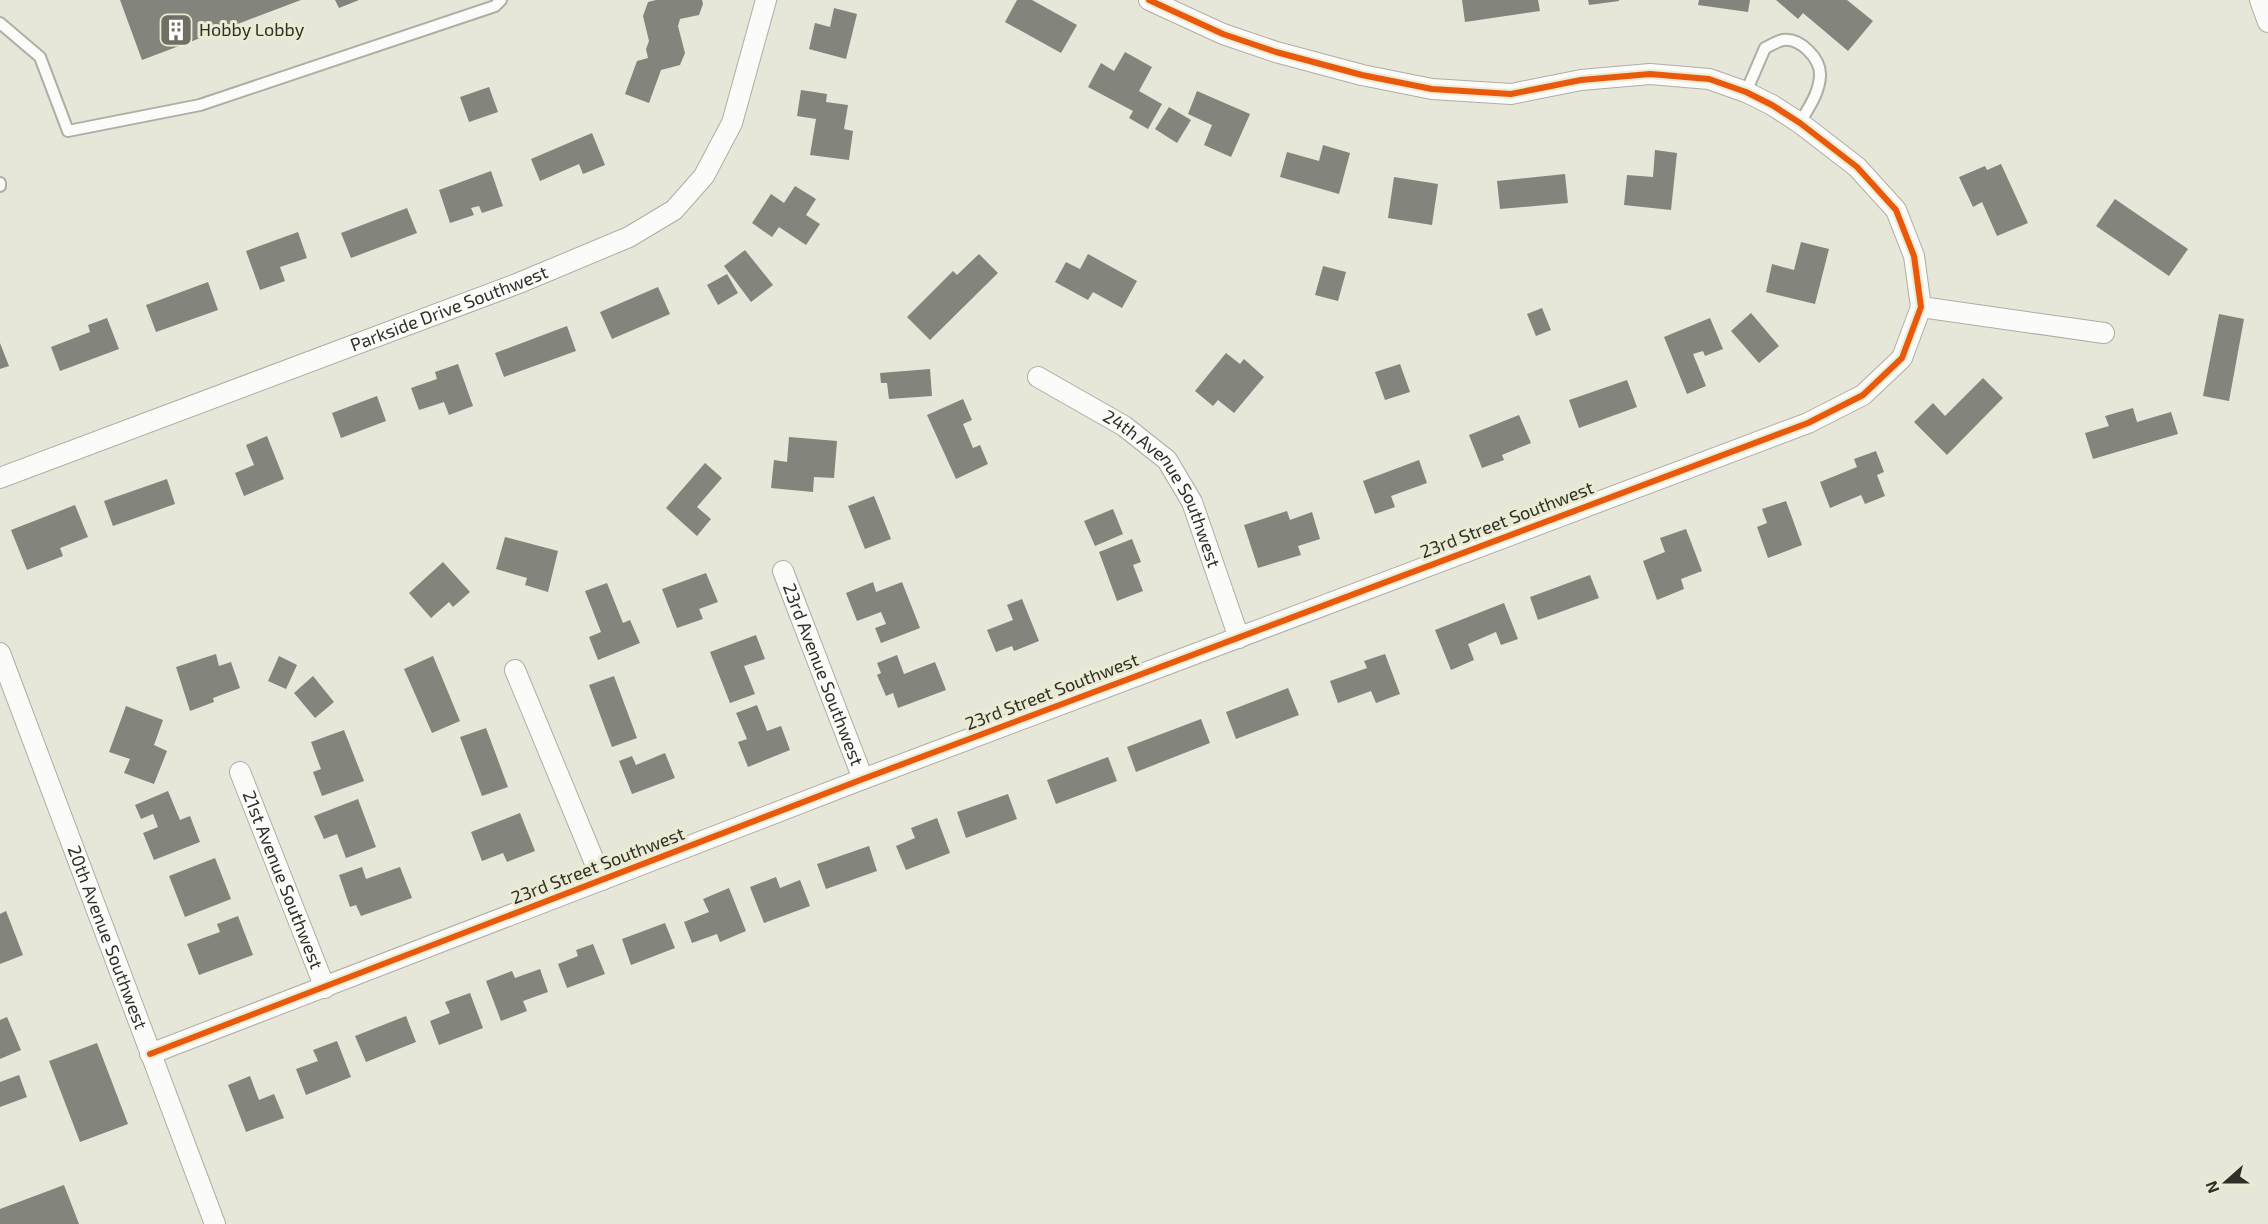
<svg xmlns="http://www.w3.org/2000/svg" width="2268" height="1224" font-family="'Exo 2',sans-serif">
<rect width="100%" height="100%" fill="#e6e6d9"/>
<g fill="#83847c">
<polygon points="120,0 301,0 142,60"/>
<polygon points="335,0 359,0 339,8"/>
<polygon points="656,0 702,0 703,4 699,15 680,19 678,26 685,53 680,65 661,70 649,103 625,94 637,61 648,58 646,49 649,41 643,16 648,2"/>
<polygon points="1017,0 1032,0 1077,25 1061,53 1005,22"/>
<polygon points="1462,0 1538,0 1540,11 1465,22"/>
<polygon points="1588,0 1619,0 1619,1 1589,5"/>
<polygon points="1699,0 1750,0 1748,12 1698,5"/>
<polygon points="1776,0 1847,0 1873,21 1848,51 1803,13 1798,19"/>
<polygon points="834,8 857,14 846,59 809,49 815,23 830,27"/>
<polygon points="1125,52 1152,67 1139,91 1162,104 1148,129 1129,118 1133,111 1088,87 1101,63 1114,71"/>
<polygon points="489,87 498,112 469,122 460,97"/>
<polygon points="801,90 827,94 826,102 848,105 844,129 853,131 849,160 810,155 816,119 797,116"/>
<polygon points="1197,91 1250,114 1231,157 1204,145 1212,125 1188,114"/>
<polygon points="1169,107 1191,120 1177,143 1155,129"/>
<polygon points="592,133 605,165 583,174 579,164 540,181 531,159"/>
<polygon points="1323,145 1350,153 1339,194 1280,177 1287,152 1319,161"/>
<polygon points="1655,150 1677,153 1671,210 1624,205 1627,175 1653,177"/>
<polygon points="2001,164 2028,223 1997,236 1982,202 1973,207 1959,177 1985,166 1987,170"/>
<polygon points="491,171 503,206 482,213 479,206 471,208 474,215 450,223 439,190"/>
<polygon points="1565,174 1568,203 1500,209 1497,181"/>
<polygon points="1394,177 1438,184 1432,225 1388,218"/>
<polygon points="795,186 816,199 806,215 820,224 806,245 779,227 772,237 752,223 771,194 784,203"/>
<polygon points="2115,199 2188,249 2169,276 2096,226"/>
<polygon points="407,208 417,233 351,258 341,233"/>
<polygon points="298,232 307,258 280,267 285,281 260,290 246,251"/>
<polygon points="1801,242 1829,249 1815,304 1766,292 1772,264 1794,270"/>
<polygon points="745,250 773,285 751,302 724,266"/>
<polygon points="979,254 998,273 930,340 907,317 953,271 957,275"/>
<polygon points="1088,254 1137,281 1122,308 1093,292 1088,300 1055,282 1066,262 1080,269"/>
<polygon points="1323,266 1346,272 1338,301 1315,295"/>
<polygon points="727,274 738,293 718,305 707,285"/>
<polygon points="208,282 218,310 156,332 146,305"/>
<polygon points="658,287 670,314 612,339 600,312"/>
<polygon points="1542,308 1551,330 1536,336 1527,314"/>
<polygon points="1751,313 1779,346 1759,363 1731,331"/>
<polygon points="2219,314 2244,319 2229,401 2203,396"/>
<polygon points="107,318 119,349 60,371 51,347 90,332 88,325"/>
<polygon points="1710,318 1723,349 1705,356 1703,351 1693,354 1706,386 1687,394 1664,337"/>
<polygon points="567,326 576,351 504,377 495,353"/>
<polygon points="0,343 9,366 0,369"/>
<polygon points="1226,353 1240,364 1244,359 1264,377 1234,413 1218,400 1213,406 1195,391"/>
<polygon points="458,364 473,406 449,415 444,402 419,410 411,388 437,379 435,372"/>
<polygon points="1400,364 1410,392 1385,400 1375,372"/>
<polygon points="930,369 932,396 889,399 887,383 881,383 880,373"/>
<polygon points="1983,378 2003,398 1947,455 1914,422 1933,403 1945,416"/>
<polygon points="1627,380 1637,407 1579,428 1569,400"/>
<polygon points="377,396 386,421 341,438 332,413"/>
<polygon points="963,399 972,420 963,424 973,448 980,445 988,464 956,479 927,415"/>
<polygon points="2133,408 2137,422 2171,412 2178,434 2093,459 2085,433 2109,426 2105,416"/>
<polygon points="1519,415 1531,443 1502,455 1504,460 1482,468 1469,435"/>
<polygon points="267,436 284,479 244,496 235,473 254,465 246,445"/>
<polygon points="789,437 837,441 834,478 814,477 813,492 771,488 774,460 787,462"/>
<polygon points="1876,451 1884,472 1877,475 1885,496 1865,504 1861,495 1830,508 1820,482 1857,467 1854,459"/>
<polygon points="1419,460 1427,483 1391,496 1395,507 1375,514 1363,481"/>
<polygon points="705,463 722,478 697,507 711,519 697,536 666,508"/>
<polygon points="167,479 175,504 113,526 104,501"/>
<polygon points="874,496 891,539 865,549 848,506"/>
<polygon points="1786,501 1802,545 1768,558 1757,527 1767,523 1762,509"/>
<polygon points="75,505 88,537 60,548 63,556 27,570 11,530"/>
<polygon points="1113,509 1123,534 1095,546 1084,521"/>
<polygon points="1287,511 1290,520 1312,512 1320,539 1298,546 1301,555 1258,568 1244,525"/>
<polygon points="1686,529 1702,571 1681,579 1684,589 1657,600 1643,561 1665,552 1660,538"/>
<polygon points="505,537 558,551 548,592 525,585 527,578 496,569"/>
<polygon points="1132,539 1141,562 1133,565 1143,591 1117,601 1099,552"/>
<polygon points="443,562 470,592 453,607 449,602 431,618 409,593"/>
<polygon points="706,573 718,602 699,609 703,619 677,628 662,589"/>
<polygon points="1590,575 1599,598 1538,620 1530,597"/>
<polygon points="873,582 876,592 902,582 920,628 881,643 875,628 886,624 881,612 857,621 846,593"/>
<polygon points="607,583 623,623 630,620 640,643 598,660 589,637 601,632 585,591"/>
<polygon points="1022,599 1039,641 1014,651 1012,646 996,652 987,630 1013,620 1007,605"/>
<polygon points="1504,603 1518,639 1501,645 1496,632 1468,644 1474,660 1451,670 1435,630"/>
<polygon points="756,635 765,659 744,666 755,694 730,703 710,652"/>
<polygon points="216,654 219,666 231,662 240,688 213,698 214,702 190,711 176,667"/>
<polygon points="1385,654 1400,694 1376,703 1371,691 1338,703 1330,681 1367,668 1364,661"/>
<polygon points="897,655 904,674 935,662 946,690 898,708 893,693 886,696 877,675 881,673 877,663"/>
<polygon points="279,656 297,665 286,689 268,681"/>
<polygon points="433,656 460,721 432,733 404,669"/>
<polygon points="313,676 334,702 315,718 294,693"/>
<polygon points="614,676 637,738 612,747 589,685"/>
<polygon points="1288,688 1299,715 1236,739 1226,712"/>
<polygon points="757,705 767,731 781,726 790,750 748,767 738,742 747,739 736,713"/>
<polygon points="126,706 163,720 154,745 167,751 154,784 124,773 130,759 109,752"/>
<polygon points="1201,719 1210,743 1136,772 1127,747"/>
<polygon points="486,728 508,787 482,796 460,737"/>
<polygon points="344,730 364,781 322,796 313,772 321,769 311,742"/>
<polygon points="665,753 675,778 632,794 619,761 632,756 636,765"/>
<polygon points="1108,757 1117,781 1056,804 1047,780"/>
<polygon points="168,791 180,820 190,816 200,842 154,860 143,833 158,827 153,814 141,819 135,805"/>
<polygon points="1008,794 1017,819 966,838 957,812"/>
<polygon points="358,799 376,847 346,858 337,834 324,839 314,816"/>
<polygon points="520,813 535,851 507,862 503,853 482,861 471,832"/>
<polygon points="937,818 950,853 906,870 896,846 915,838 911,828"/>
<polygon points="869,846 877,871 826,889 817,864"/>
<polygon points="215,858 231,899 185,917 169,876"/>
<polygon points="362,867 366,879 400,867 412,898 361,916 356,905 350,907 339,875"/>
<polygon points="776,877 780,888 800,880 810,906 764,923 750,887"/>
<polygon points="729,888 746,931 720,942 717,934 692,943 684,922 709,912 703,899"/>
<polygon points="6,911 23,955 0,964 0,914"/>
<polygon points="238,916 253,955 199,975 187,944 220,932 217,924"/>
<polygon points="665,923 675,948 631,965 622,939"/>
<polygon points="593,944 605,974 567,988 558,964 578,956 576,950"/>
<polygon points="540,969 548,992 523,1001 527,1011 501,1021 486,981 512,971 515,978"/>
<polygon points="470,993 483,1028 439,1045 430,1021 450,1013 445,1002"/>
<polygon points="406,1016 416,1042 366,1062 355,1036"/>
<polygon points="7,1017 21,1050 0,1059 0,1020"/>
<polygon points="337,1041 351,1077 306,1095 296,1069 318,1061 313,1050"/>
<polygon points="97,1043 128,1124 80,1142 49,1061"/>
<polygon points="19,1075 27,1097 0,1107 0,1082"/>
<polygon points="250,1076 259,1100 274,1094 284,1118 246,1132 228,1085"/>
<polygon points="64,1185 79,1224 0,1224 0,1209"/>
</g>
<g fill="none" stroke-linecap="round" stroke-linejoin="round">
<g stroke="#aeaea5" stroke-width="14">
<g id="service">
<polyline points="0,23 40,57 68,131 200,105 495,6 501,0"/>
<path d="M 1746,92 L 1765,48 C 1770,46 1777,41 1783,40 C 1801,38 1821,59 1820,76 C 1819,94 1808,108 1800,123"/>
<polyline points="0,183 0,186"/>
</g>
</g>
<g stroke="#aeaea5" stroke-width="22">
<g id="minor">
<polyline points="2260,0 2268,22"/>
<polyline points="1921,307 2104,333"/>
<path id="s1" d="M 1038,377 L 1124,426 L 1167,460 L 1192,502 L 1239,638"/>
<path id="s2" d="M 0,478 L 519,283 L 629,237 L 674,210 L 704,176 L 732,123 L 766,0"/>
<path id="s3" d="M 783,571 L 863,779"/>
<path id="s4" d="M 0,653 L 215,1224"/>
<polyline points="515,670 602,880"/>
<path id="s5" d="M 240,772 L 325,988"/>
<polyline points="150,1054 863,779 1808,423 1863,395 1902,358 1921,307 1914,256 1896,210 1857,167 1800,123 1772,105 1746,92 1709,79 1650,74 1581,80 1511,94 1432,89 1362,75 1276,52 1223,34 1149,0"/>
</g>
</g>
<use href="#service" stroke="#fbfbf9" stroke-width="10"/>
<use href="#minor" stroke="#fbfbf9" stroke-width="20"/>
<g stroke="#ebebd4" stroke-width="10">
<polyline id="cycleway" points="150,1054 863,779 1808,423 1863,395 1902,358 1921,307 1914,256 1896,210 1857,167 1800,123 1772,105 1746,92 1709,79 1650,74 1581,80 1511,94 1432,89 1362,75 1276,52 1223,34 1149,0"/>
</g>
<use href="#cycleway" stroke="#e8590c" stroke-width="6"/>
</g>
<defs>
<g id="building-square" transform="scale(1.725)"><rect x="-9" y="-9" width="18" height="18" rx="4" fill="#6f6f65" stroke="#ebebd4"/><path d="M-4-6H4V6H1V3H-1V6H-4ZM-2.5-4.3h1.7v1.8h-1.7ZM.8-4.3h1.7v1.8H.8ZM-2.5-1h1.7V.8h-1.7ZM.8-1h1.7V.8H.8Z" fill="#fff"/></g>
</defs>
<g fill-rule="evenodd">
<use href="#building-square" x="176" y="30"/>
</g>
<g text-anchor="middle" stroke-width="6" stroke-linejoin="round" paint-order="stroke">
<g font-size="18" fill="#2f2f27" stroke="#ebebd4" text-anchor="start">
<text x="199" y="36">Hobby Lobby</text>
</g>
<g font-size="18" fill="#2f2f27" stroke="#ebebd4">
<text dy="6" stroke="none"><textPath href="#s2" startOffset="480">Parkside Drive Southwest</textPath></text>
<text dy="6" stroke="none"><textPath href="#s1" startOffset="174">24th Avenue Southwest</textPath></text>
<text transform="translate(1507 520) rotate(-21)" y="6">23rd Street Southwest</text>
<text dy="6" stroke="none"><textPath href="#s3" startOffset="111">23rd Avenue Southwest</textPath></text>
<text transform="translate(1052 692) rotate(-21)" y="6">23rd Street Southwest</text>
<text transform="translate(598 866) rotate(-21)" y="6">23rd Street Southwest</text>
<text dy="6" stroke="none"><textPath href="#s5" startOffset="116">21st Avenue Southwest</textPath></text>
<text dy="6" stroke="none"><textPath href="#s4" startOffset="304">20th Avenue Southwest</textPath></text>
</g>
</g>
<g transform="translate(2226 1182) rotate(249)" stroke="#ebebd4" stroke-width="4.5" paint-order="stroke">
<path d="M0-4.5L10 22L0 15L-10 22Z" fill="#2f2f27"/>
<text y="-9" font-size="16" font-weight="bold" text-anchor="middle" fill="#2f2f27">N</text>
</g>
</svg>
